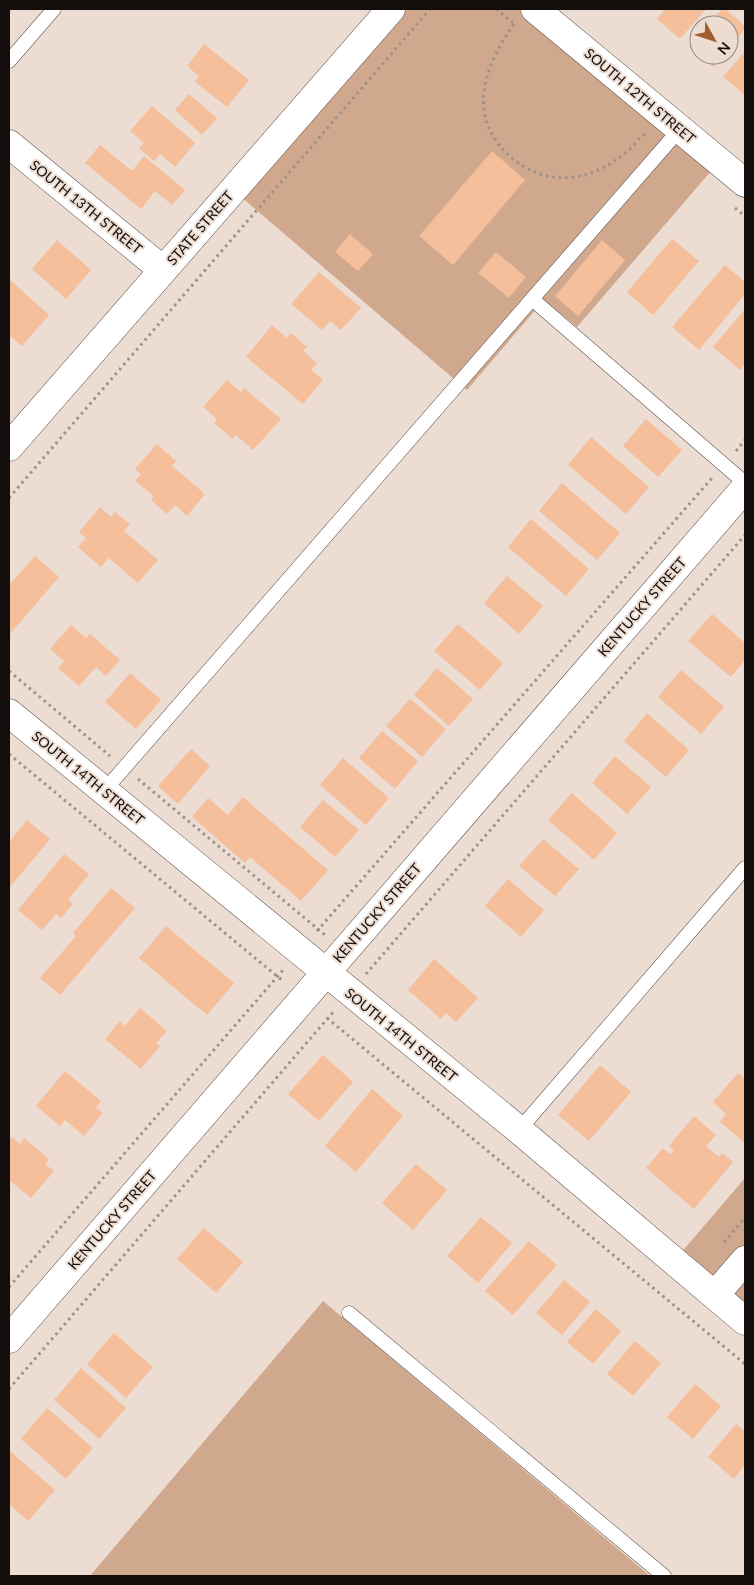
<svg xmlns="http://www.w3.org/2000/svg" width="754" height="1585" font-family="Lato,sans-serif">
<rect width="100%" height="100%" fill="#ecdcd2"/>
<g fill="#d0a88e">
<polygon points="399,9 521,9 711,171 577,327 544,300 467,390 240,196"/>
<polygon points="745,1178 745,1321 674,1261"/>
<polygon points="323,1301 650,1576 90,1576"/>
</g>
<g fill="#f5bf9c">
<polygon points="665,9 706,9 680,39 657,19"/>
<polygon points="722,9 725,9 745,26 745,29 729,48 729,25 708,25"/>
<polygon points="699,35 699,55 723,55 713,67 689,47"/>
<polygon points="204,44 249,80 227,107 195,82 199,76 187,66"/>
<polygon points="745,51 745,95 723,77"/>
<polygon points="189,94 217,118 202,135 175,110"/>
<polygon points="152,106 195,143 175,167 160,154 154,161 139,148 144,143 130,131"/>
<polygon points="100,145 132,171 144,156 185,190 172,205 155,191 141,209 85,163"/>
<polygon points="492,151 525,180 453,265 419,236"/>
<polygon points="350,234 373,254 358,271 335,252"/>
<polygon points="672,239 699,261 653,315 627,292"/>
<polygon points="57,240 91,270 66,299 32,269"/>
<polygon points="602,240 625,260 578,316 555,296"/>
<polygon points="496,252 526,277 509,298 478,273"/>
<polygon points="725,265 745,282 745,294 699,350 672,327"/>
<polygon points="319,272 361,308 341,330 330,321 322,330 291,304"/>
<polygon points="9,279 49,315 22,346 9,335"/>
<polygon points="745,309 745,364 740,370 713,347"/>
<polygon points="272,325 287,338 291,333 307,347 303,351 317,363 311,370 323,380 303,404 246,357"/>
<polygon points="227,380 241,392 244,388 281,419 253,450 236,435 233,439 214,423 217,419 203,407"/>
<polygon points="646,419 682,450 658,477 623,446"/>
<polygon points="591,437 649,487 626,514 568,465"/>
<polygon points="157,444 176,461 172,466 205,494 187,516 175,505 167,514 151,500 154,496 135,481 141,474 135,469"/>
<polygon points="562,483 620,533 597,560 539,511"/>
<polygon points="100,507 111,517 115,512 130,524 124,531 158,560 138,583 109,558 101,567 78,547 86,538 79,532"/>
<polygon points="531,519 589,569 566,596 508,547"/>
<polygon points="35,556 59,577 9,635 9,585"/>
<polygon points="507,576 543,606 519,634 484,603"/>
<polygon points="712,614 745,643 745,660 731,677 688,641"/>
<polygon points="458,624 503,663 480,690 434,651"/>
<polygon points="71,625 86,638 90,634 120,660 106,676 96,667 79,686 58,668 64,661 50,649"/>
<polygon points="437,668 473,699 449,726 414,695"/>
<polygon points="681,670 724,707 701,734 658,697"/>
<polygon points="130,673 161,700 136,729 105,702"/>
<polygon points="410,699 446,729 422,757 386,726"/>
<polygon points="647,713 689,750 666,777 624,741"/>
<polygon points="382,731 418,761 395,789 359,758"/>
<polygon points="191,749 210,766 178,804 158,786"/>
<polygon points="615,756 651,787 627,814 592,783"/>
<polygon points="343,758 389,798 366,825 320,785"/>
<polygon points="572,793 617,833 594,860 548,820"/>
<polygon points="243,797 328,870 301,901 250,857 245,863 192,817 208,798 228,815"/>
<polygon points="323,800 359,830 335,857 300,827"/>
<polygon points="27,820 50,839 9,888 9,842"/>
<polygon points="543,839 579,869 555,896 519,866"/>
<polygon points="64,854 89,874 68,900 73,904 61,918 56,914 42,930 18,910"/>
<polygon points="508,879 544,910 521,937 485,906"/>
<polygon points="111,888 135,908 60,995 40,978 76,936 73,933"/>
<polygon points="166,926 234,983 207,1015 139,958"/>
<polygon points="434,959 478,998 456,1022 446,1013 441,1019 408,990"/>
<polygon points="140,1008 167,1031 156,1043 160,1046 141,1069 105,1039 120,1021 125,1026"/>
<polygon points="323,1055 353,1082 319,1121 288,1094"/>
<polygon points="600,1065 631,1092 589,1141 558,1115"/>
<polygon points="65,1071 101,1101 96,1108 103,1113 84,1136 65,1120 60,1126 36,1106"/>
<polygon points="738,1073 745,1079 745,1143 720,1122 726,1114 713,1102"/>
<polygon points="372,1089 403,1116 356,1172 325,1146"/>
<polygon points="694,1116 716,1135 706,1146 719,1157 722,1153 733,1162 694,1209 646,1168 663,1148 670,1154 674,1150 669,1146"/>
<polygon points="12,1137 20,1144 24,1138 49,1159 45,1164 54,1171 31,1198 9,1180 9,1141"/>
<polygon points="416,1164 447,1190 413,1230 382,1203"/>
<polygon points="481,1217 512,1243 478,1283 447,1256"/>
<polygon points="204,1228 243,1262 216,1293 177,1259"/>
<polygon points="529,1241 557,1265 513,1315 485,1291"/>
<polygon points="564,1280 590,1302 562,1335 536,1313"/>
<polygon points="596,1309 621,1331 593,1364 567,1342"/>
<polygon points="114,1333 153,1367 126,1398 87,1364"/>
<polygon points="635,1341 661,1363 633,1396 607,1374"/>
<polygon points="81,1368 126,1408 99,1439 54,1400"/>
<polygon points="695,1384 721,1406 693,1439 667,1417"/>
<polygon points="47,1408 93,1448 66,1479 21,1439"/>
<polygon points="736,1424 745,1431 745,1465 734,1479 708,1457"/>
<polygon points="10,1451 55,1490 28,1521 9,1504 9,1452"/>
</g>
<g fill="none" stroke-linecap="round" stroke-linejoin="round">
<g stroke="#61544c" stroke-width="15">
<g id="lane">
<polyline points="9,61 54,9"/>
<polyline points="532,299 745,483"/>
<polyline points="104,791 680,129"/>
<polyline points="519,1130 745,868"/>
<polyline points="349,1313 664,1576"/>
</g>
</g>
<g stroke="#61544c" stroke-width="29">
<g id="street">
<polyline points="9,144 163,270"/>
<polyline points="9,713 519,1130 745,1321"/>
<polyline points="715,1295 745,1260"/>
<polyline points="9,1339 745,488"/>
</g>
</g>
<g stroke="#61544c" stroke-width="29">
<g id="secondary">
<polyline points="535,9 745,183"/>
<polyline points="9,447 391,9"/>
</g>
</g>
<g stroke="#9d9189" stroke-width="3" stroke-dasharray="2.5 4" stroke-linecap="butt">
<polyline points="496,9 513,23"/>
<path d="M 514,24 C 483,68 465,119 513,159 C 533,175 555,181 581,176 C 599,172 616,161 630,149 C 635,144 640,136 646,134"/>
<polyline points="735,208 745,216"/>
<polyline points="736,451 745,440"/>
<polyline points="9,498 430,9"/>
<polyline points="9,671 110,756"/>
<polyline points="9,754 284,982"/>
<polyline points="138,779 325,935"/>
<polyline points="317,931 712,478"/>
<polyline points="366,974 745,535"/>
<polyline points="327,1018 745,1364"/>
<polyline points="724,1242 745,1218"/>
<polyline points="9,1287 283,970"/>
<polyline points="9,1389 334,1011"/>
</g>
<use href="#lane" stroke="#fff" stroke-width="14"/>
<use href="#street" stroke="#fff" stroke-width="28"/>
<use href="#secondary" stroke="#fff" stroke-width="28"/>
</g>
<g text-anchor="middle" stroke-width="4" stroke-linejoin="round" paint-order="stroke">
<g font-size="14" fill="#130e0b" stroke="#ecdcd2">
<text transform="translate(640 96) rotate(40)" y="5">SOUTH 12TH STREET</text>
<text transform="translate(86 207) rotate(39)" y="5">SOUTH 13TH STREET</text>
<text transform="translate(200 228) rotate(-49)" y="5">STATE STREET</text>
<text transform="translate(642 607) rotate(-49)" y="5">KENTUCKY STREET</text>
<text transform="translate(88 778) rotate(39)" y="5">SOUTH 14TH STREET</text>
<text transform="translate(377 913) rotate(-49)" y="5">KENTUCKY STREET</text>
<text transform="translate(401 1035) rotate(39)" y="5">SOUTH 14TH STREET</text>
<text transform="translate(112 1220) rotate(-49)" y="5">KENTUCKY STREET</text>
</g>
</g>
<rect width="754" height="1585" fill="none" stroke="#130e0b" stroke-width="20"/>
<g transform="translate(714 40) rotate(130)"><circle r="24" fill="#ecdcd2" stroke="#958a82"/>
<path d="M0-4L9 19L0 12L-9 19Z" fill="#a15e2d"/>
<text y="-8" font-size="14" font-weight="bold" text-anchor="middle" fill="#130e0b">N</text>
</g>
</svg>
